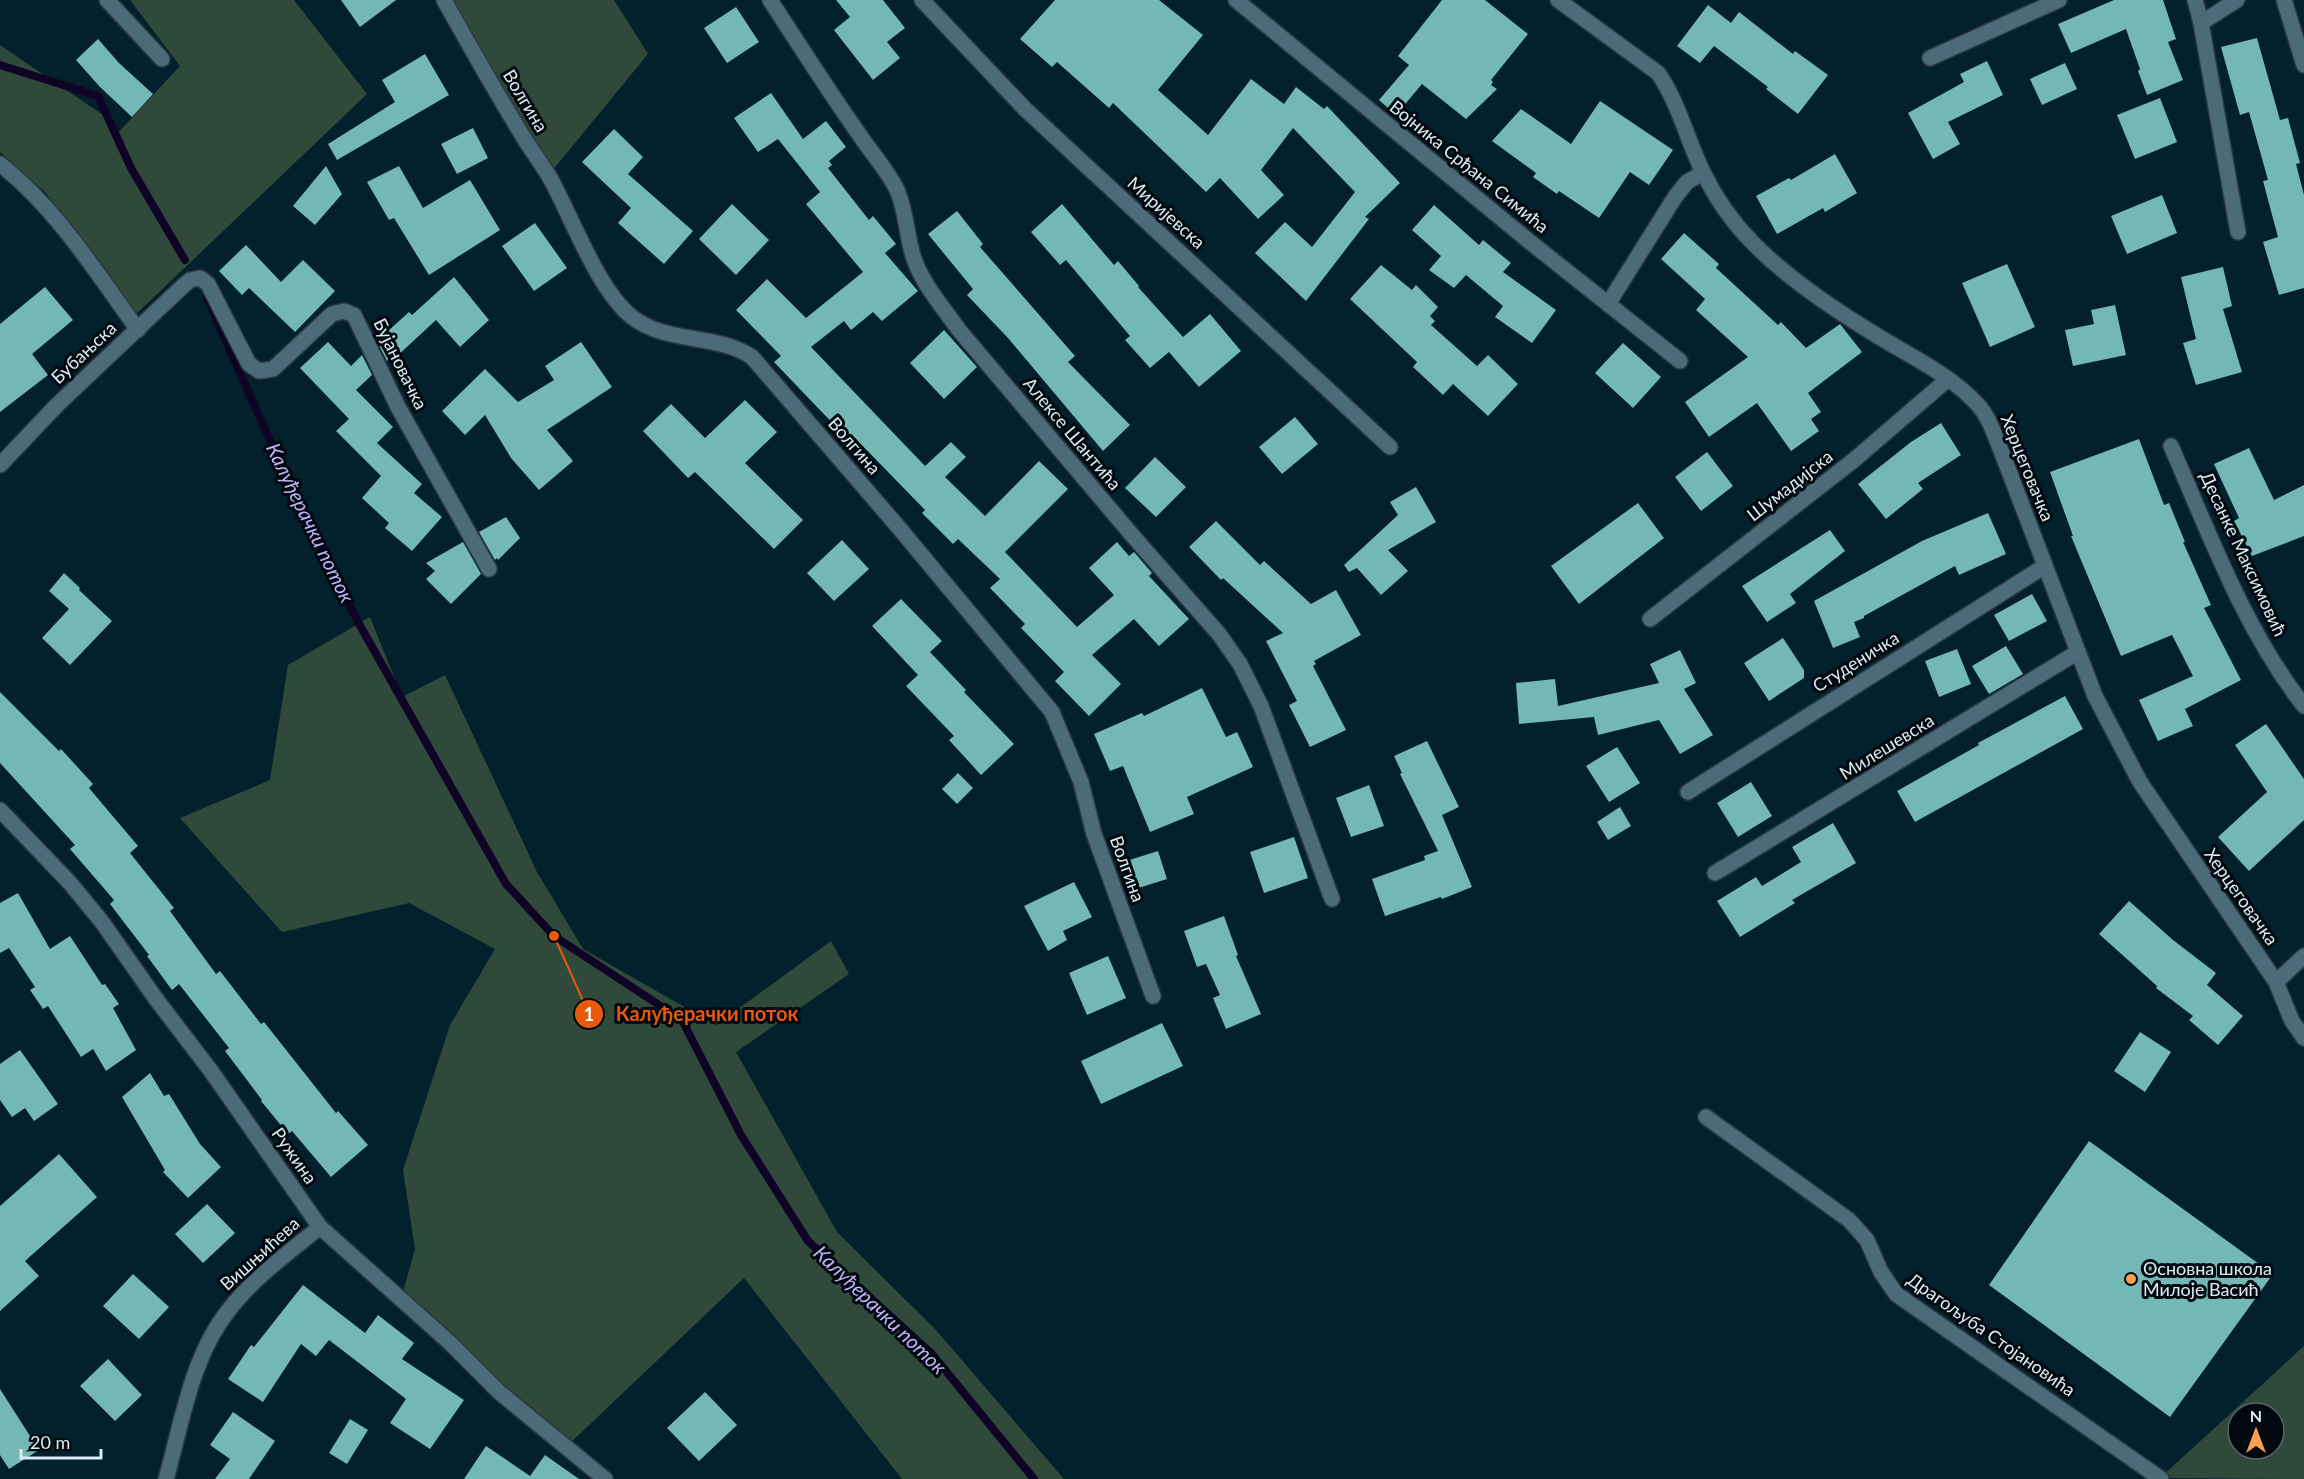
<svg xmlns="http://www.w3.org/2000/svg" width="2304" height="1479" font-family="Lato,sans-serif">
<rect width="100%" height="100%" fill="#03212c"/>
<g fill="#2f4a3b" fill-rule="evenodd">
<polygon points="130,0 294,0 367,94 133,317 46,193 0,152 0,45 103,115 115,136 180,66"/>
<polygon points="444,0 614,0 648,54 548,176"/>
<polygon points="370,617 402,697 445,675 537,872 583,949 716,1025 831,941 849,974 736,1052 837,1232 936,1330 1064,1479 902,1479 744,1278 566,1447 401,1299 415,1249 403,1170 450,1025 495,949 409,903 282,932 180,818 270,780 288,665"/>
<path d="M 2304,1346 L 2304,1479 L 2160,1478 ZM 2238,1413 L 2274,1413 L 2274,1449 L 2238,1449 Z"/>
</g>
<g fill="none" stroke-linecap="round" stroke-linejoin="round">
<g stroke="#100426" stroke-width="8">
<polyline points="0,65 98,96 131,168 185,260"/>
<polyline points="207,298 286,477 358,622 506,884 554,936 682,1020 741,1135 808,1241 932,1354 1034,1479"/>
</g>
</g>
<g fill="#74b8b6">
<polygon points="341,0 396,0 360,27"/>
<polygon points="836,0 883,0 905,28 887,42 900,58 873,80 834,30 850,17"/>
<polygon points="1055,0 1159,0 1203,35 1158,90 1208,135 1251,79 1284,104 1296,87 1324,109 1327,106 1400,183 1365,217 1369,219 1306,301 1255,253 1285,222 1312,247 1355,192 1293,128 1261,170 1284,195 1258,219 1220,178 1206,192 1113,103 1109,108 1057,62 1052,67 1020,39"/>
<polygon points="1442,0 1485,0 1528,34 1491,80 1493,82 1491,85 1497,89 1466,119 1422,84 1396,115 1379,100 1409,65 1398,56"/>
<polygon points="2114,0 2163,0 2176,39 2168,42 2183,80 2147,95 2138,71 2140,69 2126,29 2071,53 2058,24"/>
<polygon points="1708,5 1731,23 1739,12 1793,54 1795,51 1828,75 1798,114 1766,89 1768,87 1714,46 1700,63 1677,46"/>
<polygon points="736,7 759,42 727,63 704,28"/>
<polygon points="2257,38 2280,120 2288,118 2300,163 2296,164 2304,195 2304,288 2279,295 2263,242 2278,237 2263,181 2268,180 2249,112 2240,115 2221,47"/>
<polygon points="98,39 119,63 153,94 132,117 100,87 76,60"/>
<polygon points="425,54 449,95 337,160 328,144 395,102 382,80"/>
<polygon points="1987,61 2003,95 1948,122 1960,144 1933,159 1908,113 1964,82 1960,74"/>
<polygon points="2065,63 2077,89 2042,105 2030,79"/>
<polygon points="771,93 803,139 826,121 846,147 829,161 832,165 828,168 869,220 873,216 896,244 885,253 918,291 882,321 873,312 851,330 844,321 811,347 925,466 951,442 966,457 945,477 985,516 1039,461 1068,489 1005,552 1077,627 1114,595 1089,568 1117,542 1129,556 1134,552 1152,573 1149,576 1189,619 1159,646 1134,619 1092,655 1121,684 1089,716 1055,681 1064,672 1021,628 1025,624 990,588 1000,579 958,539 953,544 922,513 925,510 855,438 851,442 818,408 774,362 781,356 736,310 767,279 806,318 863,272 806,204 820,192 778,139 758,152 734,118"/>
<polygon points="2160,98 2177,142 2135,159 2117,115"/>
<polygon points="1600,101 1673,150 1649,185 1630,172 1599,218 1559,191 1557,194 1533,177 1536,173 1492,141 1521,109 1571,144"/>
<polygon points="473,128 488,158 457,174 441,144"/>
<polygon points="614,129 643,157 628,174 693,231 664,264 618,223 631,208 582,162"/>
<polygon points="1835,154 1857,193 1825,212 1823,208 1777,234 1756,196 1789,178 1791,180"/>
<polygon points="326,166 342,194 315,225 293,206"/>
<polygon points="399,166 423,208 470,180 500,230 429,275 394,218 389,220 367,182"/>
<polygon points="2162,195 2177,233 2127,254 2111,216"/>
<polygon points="732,204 769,240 736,275 699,239"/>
<polygon points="1062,204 1114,265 1118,261 1139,286 1138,287 1183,337 1210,314 1241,351 1199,387 1169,352 1150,368 1125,340 1130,336 1066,260 1060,265 1031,232"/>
<polygon points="1434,205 1479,245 1483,240 1511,263 1503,272 1556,310 1532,343 1495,317 1503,306 1466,275 1454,288 1429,270 1441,256 1412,230"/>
<polygon points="957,211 983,244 980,247 1075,356 1068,362 1130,425 1103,451 1008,338 967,295 973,289 928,234"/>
<polygon points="535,223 567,268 534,291 502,246"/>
<polygon points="1684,233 1719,264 1716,268 1778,325 1781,322 1806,348 1840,324 1862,352 1808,393 1821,412 1811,419 1819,431 1791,451 1757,403 1709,437 1685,402 1748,357 1696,310 1705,299 1661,259"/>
<polygon points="246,245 281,282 303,260 335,291 295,332 249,288 242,295 219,271"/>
<polygon points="2007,264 2035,327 1990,347 1962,283"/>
<polygon points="1381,265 1412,290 1416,285 1438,307 1430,316 1435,321 1431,325 1477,366 1488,355 1518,384 1488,416 1453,384 1443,395 1413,367 1417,362 1350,299"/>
<polygon points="2223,267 2232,306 2223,309 2242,372 2196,385 2183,343 2196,339 2181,277"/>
<polygon points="454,277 489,320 460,347 436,320 395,358 392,355 387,361 377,341 409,312 412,315"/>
<polygon points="45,287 73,320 32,354 48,375 0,412 0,324"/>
<polygon points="2115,305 2126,355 2073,366 2065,330 2094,324 2091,310"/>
<polygon points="944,330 977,367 944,399 910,363"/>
<polygon points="328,342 351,366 362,355 372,375 356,390 393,427 377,443 422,484 414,493 442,517 412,551 385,528 389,523 362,498 381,476 336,431 349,419 300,368"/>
<polygon points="581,342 612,387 547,430 573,461 539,490 511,458 485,415 465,435 442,411 485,369 518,402 554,380 545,366"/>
<polygon points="1623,343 1661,377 1633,408 1595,373"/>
<polygon points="745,400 777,432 745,463 803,520 774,549 695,472 688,478 643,431 671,404 705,438"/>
<polygon points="1295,417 1318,444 1282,474 1259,447"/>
<polygon points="1941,423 1961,455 1918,483 1923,489 1886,519 1858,484 1911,442"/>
<polygon points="2139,439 2164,505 2169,503 2185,542 2183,542 2211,605 2204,608 2241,680 2185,709 2193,726 2158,741 2139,700 2193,676 2172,635 2121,656 2071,536 2073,536 2050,472"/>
<polygon points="2249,448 2274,500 2304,485 2304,536 2252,556 2234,521 2239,518 2214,464"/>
<polygon points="1707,452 1733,486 1701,511 1675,477"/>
<polygon points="1155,457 1186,487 1156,517 1125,488"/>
<polygon points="1416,487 1436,522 1388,550 1408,571 1381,595 1357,568 1349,572 1344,565 1398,515 1390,502"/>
<polygon points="1638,503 1664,538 1579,604 1551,566"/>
<polygon points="1988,513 2006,554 1959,575 1955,566 1864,616 1864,618 1854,622 1860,637 1833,648 1814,601 1922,541"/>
<polygon points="506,517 520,538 498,560 497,558 495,560 479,532"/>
<polygon points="1216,521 1260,565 1264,561 1311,604 1336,590 1361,635 1314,661 1316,664 1313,666 1346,730 1310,747 1289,705 1297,701 1266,641 1283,633 1223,578 1221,580 1189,547"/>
<polygon points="1830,530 1845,551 1790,594 1796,603 1767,622 1742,586"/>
<polygon points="842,540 869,569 834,601 807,573"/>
<polygon points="463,542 481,574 451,604 426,579 435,571 426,563"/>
<polygon points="64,573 80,588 79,590 112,621 70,665 42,638 69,609 49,591"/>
<polygon points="2032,594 2047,621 2009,641 1994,615"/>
<polygon points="901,599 942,641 930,652 966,690 964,692 1014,744 981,775 949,740 954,736 906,686 918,675 872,626"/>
<polygon points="1783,638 1804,670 1804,678 1769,701 1744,663"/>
<polygon points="2006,646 2023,674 1989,694 1972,666"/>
<polygon points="1957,649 1971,684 1939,697 1925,661"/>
<polygon points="1680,650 1696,683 1684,689 1713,735 1680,754 1659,720 1598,735 1594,717 1519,724 1516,683 1555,679 1558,706 1659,683 1650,664"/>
<polygon points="1202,688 1226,737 1237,732 1253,767 1187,797 1194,814 1150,832 1123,766 1110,771 1094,734 1142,713 1144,716"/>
<polygon points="0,692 59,751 61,749 93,784 89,788 138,846 130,853 174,908 170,911 216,974 220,971 261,1024 264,1022 336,1113 338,1111 368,1145 331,1177 292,1131 288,1134 261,1101 262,1100 225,1051 229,1048 179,984 172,990 147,956 149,955 110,904 114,900 70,849 75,845 0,763"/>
<polygon points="2065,696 2083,729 1915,822 1897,791 1979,745 1978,743"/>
<polygon points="2266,724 2304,779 2304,820 2249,871 2218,837 2267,792 2235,745"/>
<polygon points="1427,741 1459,807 1442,815 1472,887 1442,899 1441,897 1385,916 1372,879 1425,860 1424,856 1438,851 1400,774 1402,773 1394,756"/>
<polygon points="1617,747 1640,783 1609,802 1586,766"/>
<polygon points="958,773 973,788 957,804 942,789"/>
<polygon points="1751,782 1772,816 1738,837 1717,803"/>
<polygon points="1369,785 1384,826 1351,837 1336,798"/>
<polygon points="1620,807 1631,826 1608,840 1597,822"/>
<polygon points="1833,823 1856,863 1792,900 1795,903 1740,937 1717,901 1756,877 1762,886 1801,862 1792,847"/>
<polygon points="1294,837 1308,878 1264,893 1250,852"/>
<polygon points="1158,851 1167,879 1132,890 1123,862"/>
<polygon points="1074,882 1092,917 1063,931 1067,940 1048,951 1024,906"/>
<polygon points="18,893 50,949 70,936 102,985 105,984 119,1004 113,1008 136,1050 106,1071 93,1049 81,1057 48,1006 43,1009 30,990 35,987 9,948 0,953 0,903"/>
<polygon points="2129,901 2173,940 2216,973 2207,985 2243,1016 2218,1045 2189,1020 2193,1016 2156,988 2157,986 2099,934"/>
<polygon points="1224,916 1238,955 1236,956 1261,1014 1226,1029 1213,998 1220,995 1206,964 1197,967 1184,931"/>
<polygon points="1108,956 1126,998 1087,1015 1069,973"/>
<polygon points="1162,1023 1183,1066 1101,1104 1081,1061"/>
<polygon points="2140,1032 2171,1052 2145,1092 2114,1071"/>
<polygon points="20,1050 58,1104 34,1121 25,1108 12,1117 0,1100 0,1064"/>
<polygon points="150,1073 164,1096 169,1094 200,1144 221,1167 188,1198 163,1172 165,1170 122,1097"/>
<polygon points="2089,1141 2273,1274 2170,1417 1989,1285"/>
<polygon points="59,1154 97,1197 25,1261 39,1276 0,1311 0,1206"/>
<polygon points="207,1204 235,1233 203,1263 175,1234"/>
<polygon points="133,1274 169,1307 139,1339 103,1306"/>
<polygon points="303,1285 365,1333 378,1315 414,1343 402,1359 464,1400 430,1449 390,1423 406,1399 329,1340 316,1356 301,1344 263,1402 228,1379 251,1345 254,1347"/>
<polygon points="108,1359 142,1395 115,1421 80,1386"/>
<polygon points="0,1389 39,1450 9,1469 0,1455"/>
<polygon points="705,1392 737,1425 699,1461 667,1428"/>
<polygon points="233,1412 275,1441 249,1479 215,1479 230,1459 210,1445"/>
<polygon points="350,1419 368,1430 347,1464 329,1453"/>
<polygon points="486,1446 530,1476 545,1455 579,1479 464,1479"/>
</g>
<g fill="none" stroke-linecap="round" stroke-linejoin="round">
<g stroke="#2c373f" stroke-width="18">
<g id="minor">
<polyline points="107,0 162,59"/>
<path d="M 444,0 C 470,46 496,93 524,138 C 532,151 541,163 549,176 C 572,217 597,289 632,317 C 666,344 716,333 752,357 L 900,529 L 1052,712 L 1081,782 L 1094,834 L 1153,996"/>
<path d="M 770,0 C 800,46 829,92 861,137 C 873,155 888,171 897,190 C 906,210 906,231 912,252 C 919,280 942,306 959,330 L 1132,535 L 1219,634 L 1240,664 L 1261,706 L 1332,899"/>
<polyline points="922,0 1025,109 1390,447"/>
<polyline points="1236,0 1530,242 1680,361"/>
<path d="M 1558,0 L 1658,73 C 1679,103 1687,140 1703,172 C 1715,197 1733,223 1753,243 C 1789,280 1836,311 1881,338 C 1914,358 1952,376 1978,405 C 1990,418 1995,437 2002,453 L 2095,696 L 2140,782 L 2276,982 L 2292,1021 L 2304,1038"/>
<polyline points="2195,0 2201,23 2237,0"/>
<polyline points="2284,0 2304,65"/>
<polyline points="2201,23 2238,232"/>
<polyline points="1930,58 2059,0"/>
<path d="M 0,164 C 57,209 96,272 138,330"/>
<polyline points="1608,304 1675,197 1687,182 1703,173"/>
<path d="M 2171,446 C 2210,535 2244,629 2304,706"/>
<polyline points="0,465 57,405 183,286 190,280 200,278 208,284 249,364 259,371 273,369 332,314 344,311 354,315 398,407 489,569"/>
<polyline points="1650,619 1854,460 1948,379"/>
<polyline points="1688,792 2045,566"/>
<polyline points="0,810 70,883 102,922 156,999 211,1071 320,1227 448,1341 499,1392 605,1479"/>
<polyline points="1715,873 2078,652"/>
<polyline points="2276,982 2304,956"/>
<polyline points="1706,1117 1849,1220 1867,1240 1881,1272 1896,1294 2161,1479"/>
<path d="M 166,1479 C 182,1423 191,1358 228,1311 C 253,1278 288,1253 320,1227"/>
</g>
</g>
<use href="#minor" stroke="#4c6b78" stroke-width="15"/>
</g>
<circle fill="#fb9e51" stroke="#01090e" stroke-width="2" cx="2131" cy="1279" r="6"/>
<g text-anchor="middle" stroke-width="6" stroke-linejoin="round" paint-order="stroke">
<g font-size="18" fill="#daebf3" stroke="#01090e">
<text transform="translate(525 101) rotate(59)" y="6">Волгина</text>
<text transform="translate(1469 167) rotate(39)" y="6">Војника Срђана Симића</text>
<text transform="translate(1166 213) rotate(42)" y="6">Миријевска</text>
<text transform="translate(84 353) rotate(-43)" y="6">Бубањска</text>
<text transform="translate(400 364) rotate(64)" y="6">Бујановачка</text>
<text transform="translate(1072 434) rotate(50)" y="6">Алексе Шантића</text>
<text transform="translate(854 446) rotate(49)" y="6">Волгина</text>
<text transform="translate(2027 468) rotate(68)" y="6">Херцеговачка</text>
<text transform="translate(1790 486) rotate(-38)" y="6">Шумадијска</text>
<text transform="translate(2243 554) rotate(65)" y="6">Десанке Максимовић</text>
<text transform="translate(1856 662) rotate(-32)" y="6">Студеничка</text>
<text transform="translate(1887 747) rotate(-32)" y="6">Милешевска</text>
<text transform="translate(1127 869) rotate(70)" y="6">Волгина</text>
<text transform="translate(2241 897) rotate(55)" y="6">Херцеговачка</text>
<text transform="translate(294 1156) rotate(55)" y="6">Ружина</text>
<text transform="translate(260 1254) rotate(-42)" y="6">Вишњићева</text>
<text transform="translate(1991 1335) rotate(35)" y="6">Драгољуба Стојановића</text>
</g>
<g font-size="18" fill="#daebf3" stroke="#01090e" text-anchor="start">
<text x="2143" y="1275">Основна школа<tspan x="2143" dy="21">Милоје Васић</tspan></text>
</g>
<g font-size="20" font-style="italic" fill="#c2b2f8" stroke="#01090e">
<text transform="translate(310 523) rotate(64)" y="7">Калуђерачки поток</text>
<text transform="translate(880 1310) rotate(44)" y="7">Калуђерачки поток</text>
</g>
</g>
<path fill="none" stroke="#e8590c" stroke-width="2" d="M554 936L589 1014"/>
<g fill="#e8590c" stroke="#01090e" stroke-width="2">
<circle cx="554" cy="936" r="6"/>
<circle cx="589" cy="1014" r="15"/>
</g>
<g font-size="18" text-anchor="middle" font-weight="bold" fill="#fff">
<text x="589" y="1021">1</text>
</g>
<g font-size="20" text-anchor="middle" font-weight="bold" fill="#e8590c" stroke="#01090e" stroke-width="6" stroke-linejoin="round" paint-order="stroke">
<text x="707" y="1021">Калуђерачки поток</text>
</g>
<g transform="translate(2256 1431)"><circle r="28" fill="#01090e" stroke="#58636a" stroke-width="1.5"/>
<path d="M0-4.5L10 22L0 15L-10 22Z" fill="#fb9e51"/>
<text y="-9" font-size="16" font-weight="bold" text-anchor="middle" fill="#daebf3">N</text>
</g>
<path d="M21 1449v9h80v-9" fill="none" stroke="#daebf3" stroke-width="3"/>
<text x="30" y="1449" font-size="18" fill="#daebf3" stroke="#01090e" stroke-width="4.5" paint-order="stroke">20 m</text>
</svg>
